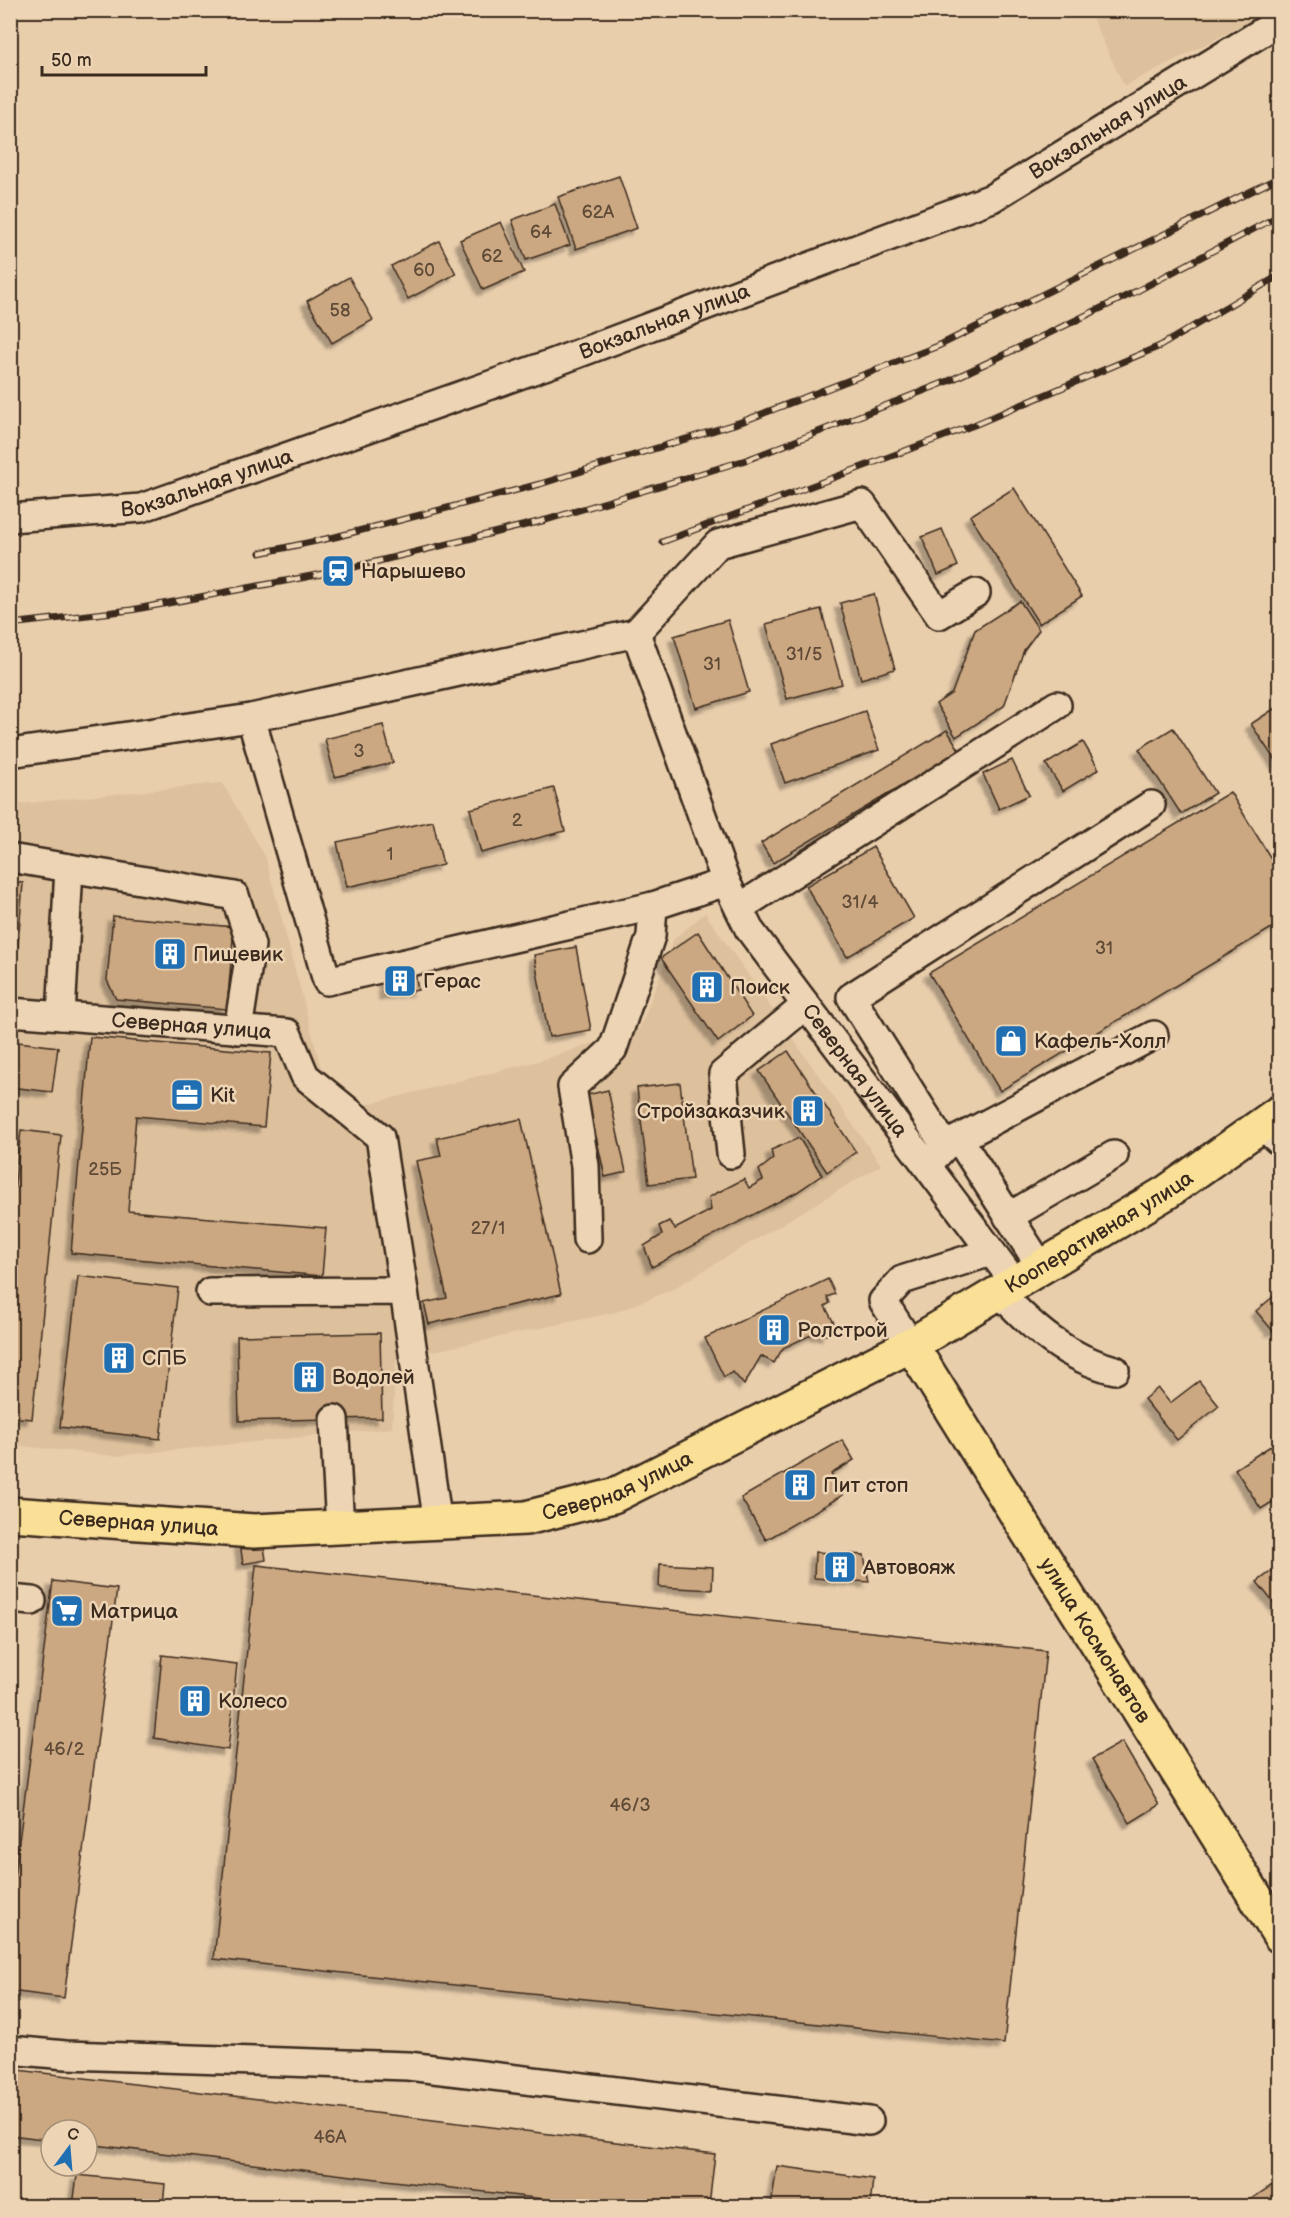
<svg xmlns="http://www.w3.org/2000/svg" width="1290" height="2217" font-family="'Balsamiq Sans',sans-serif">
<defs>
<filter id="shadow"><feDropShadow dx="-5.5" dy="5.5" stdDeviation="1.5" flood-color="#0004"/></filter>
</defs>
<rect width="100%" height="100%" fill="#e9ceac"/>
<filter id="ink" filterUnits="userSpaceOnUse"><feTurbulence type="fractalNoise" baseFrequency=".0167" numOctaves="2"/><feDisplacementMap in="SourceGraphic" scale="12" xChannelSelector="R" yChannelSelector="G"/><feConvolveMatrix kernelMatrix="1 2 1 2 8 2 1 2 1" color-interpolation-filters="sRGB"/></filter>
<g filter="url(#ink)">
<g fill="#ddc09c">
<polygon points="1089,11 1270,11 1124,86"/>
<polygon points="222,783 265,856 333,1113 539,1061 640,1028 674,939 705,913 881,1165 671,1290 616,1312 396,1359 392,1428 116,1456 11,1445 10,805"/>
</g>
<g fill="#cba881" stroke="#3b2a1e" stroke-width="1.5" filter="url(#shadow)">
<polygon points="619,176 637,228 576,249 558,197"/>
<polygon points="555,204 570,245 526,260 512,220"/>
<polygon points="501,222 524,272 483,290 460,240"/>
<polygon points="439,241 456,274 408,299 391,266"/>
<polygon points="349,277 373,320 332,343 307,301"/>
<polygon points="1014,488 1082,596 1039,624 970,516"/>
<polygon points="942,529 958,566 938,575 922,537"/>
<polygon points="874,594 895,669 861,679 840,603"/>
<polygon points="1020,601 1039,630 1024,650 1004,706 956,737 936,704 952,693 975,630"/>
<polygon points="821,609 842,684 787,699 766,624"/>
<polygon points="728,620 749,692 696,708 674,636"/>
<polygon points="1280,705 1280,768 1251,724"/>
<polygon points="865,711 879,750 785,783 771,744"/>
<polygon points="383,725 393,763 335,777 325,739"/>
<polygon points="1173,728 1215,793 1181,814 1139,749"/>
<polygon points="947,730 960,751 773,863 761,843"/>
<polygon points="1083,742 1099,769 1063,791 1046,764"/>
<polygon points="1012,760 1029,795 999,809 983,774"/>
<polygon points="554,788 565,831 481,853 470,809"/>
<polygon points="1230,792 1280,873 1280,923 1000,1091 929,973"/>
<polygon points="433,821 443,865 347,887 337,842"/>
<polygon points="873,847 914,918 847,957 806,886"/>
<polygon points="10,882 23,883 14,996 10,996"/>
<polygon points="113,916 234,927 227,1009 116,999 107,980"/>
<polygon points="698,932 752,1016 718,1042 661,958"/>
<polygon points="576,947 591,1030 549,1037 534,955"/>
<polygon points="414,967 418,990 385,995 383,972"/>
<polygon points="90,1037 271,1053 264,1127 136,1116 128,1211 326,1228 322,1276 71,1253"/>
<polygon points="10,1041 58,1047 52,1092 10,1087"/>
<polygon points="788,1051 856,1152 827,1172 759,1071"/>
<polygon points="680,1083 692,1179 649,1184 637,1088"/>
<polygon points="608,1090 626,1172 605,1177 587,1095"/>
<polygon points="521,1119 561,1294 429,1324 424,1303 447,1298 416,1161 441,1156 437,1138"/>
<polygon points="21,1130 61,1135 32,1419 10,1417 10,1229"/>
<polygon points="799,1138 822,1175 797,1192 652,1267 644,1246 662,1235 659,1226 669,1221 675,1229 711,1210 709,1197 744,1179 749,1188 763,1180 759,1170 773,1159 771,1150"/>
<polygon points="78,1276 178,1288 160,1439 60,1427"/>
<polygon points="828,1279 835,1294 827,1297 830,1303 825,1306 834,1323 828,1326 827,1335 813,1334 783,1348 774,1363 761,1356 744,1385 733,1372 724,1377 705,1338"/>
<polygon points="1280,1291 1280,1326 1273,1331 1256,1311"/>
<polygon points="380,1333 382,1418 239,1421 237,1336"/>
<polygon points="1199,1381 1219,1406 1177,1440 1144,1399 1158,1388 1170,1403"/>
<polygon points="842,1440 854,1460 831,1474 843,1495 766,1540 741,1498"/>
<polygon points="1280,1440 1280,1497 1261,1509 1235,1469"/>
<polygon points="240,1543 264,1546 266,1560 243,1564"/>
<polygon points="815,1552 864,1555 869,1582 814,1578"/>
<polygon points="660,1564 713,1567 712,1590 659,1587"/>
<polygon points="256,1565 1046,1651 1004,2044 214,1959"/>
<polygon points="1280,1565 1280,1611 1257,1582"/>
<polygon points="53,1581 117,1589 64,1998 10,1991 10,1910"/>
<polygon points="162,1655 237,1664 228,1750 154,1738"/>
<polygon points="1122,1742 1159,1805 1130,1823 1092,1759"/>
<polygon points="10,2069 715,2154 709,2206 601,2206 87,2144 87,2130 51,2130 51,2140 10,2135"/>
<polygon points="777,2166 873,2179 870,2206 771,2206"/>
<polygon points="77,2175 165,2184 163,2206 73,2206"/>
<polygon points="1280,2180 1280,2206 1241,2206"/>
<polygon points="344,2199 404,2206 343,2206"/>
</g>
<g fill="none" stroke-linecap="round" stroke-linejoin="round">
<g stroke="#3b2a1e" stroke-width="32">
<g id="minor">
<path id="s1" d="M 10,518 L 141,508 L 553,363 L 992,198 L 1280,21"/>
<path id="s2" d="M 636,633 L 726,882 L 749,929 L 1015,1283"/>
<polyline points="10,753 251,718"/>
<polyline points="10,858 235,896 251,945 238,1030"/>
<polyline points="653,906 327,981 251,718 636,633 718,544 862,504 939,615 976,593"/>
<polyline points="739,908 1057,705"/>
<path id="s3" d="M 10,1012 L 287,1033 L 305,1076 L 380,1137 L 404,1291"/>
<polyline points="61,1016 69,868"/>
<polyline points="1262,1125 1280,1142"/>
<polyline points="959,1139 1041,1267"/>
<polyline points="945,1146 851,997 1151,805"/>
<polyline points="731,1154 723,1074 806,1005"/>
<polyline points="933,1159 945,1146 1154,1035"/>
<polyline points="1008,1217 1114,1155"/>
<polyline points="587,1239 585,1166 572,1087 613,1049 651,936 653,906 726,882"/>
<polyline points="210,1292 404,1291 438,1524"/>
<path d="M 999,1292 C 1033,1328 1066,1358 1115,1370"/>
<polyline points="911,1345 883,1301 902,1280 991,1252"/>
<polyline points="334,1419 340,1528"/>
<polyline points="10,1599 32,1601"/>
<polyline points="10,2050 66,2055 408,2066 869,2121"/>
</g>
</g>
<g stroke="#3b2a1e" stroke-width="38">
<g id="major">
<path id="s4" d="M 911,1345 L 1280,1936"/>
<path id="s5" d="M 10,1514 L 254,1531 L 526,1518 L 613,1496 L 911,1345 L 1167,1192 L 1280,1112"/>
</g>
</g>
<use href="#minor" stroke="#ecd4b4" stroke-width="27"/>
<use href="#major" stroke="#fadf96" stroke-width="33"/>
<g stroke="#3b2a1e" stroke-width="7">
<g id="rail">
<polyline points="662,542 974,425 1160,346 1280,275"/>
<polyline points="260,553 335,537 540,484 741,422 938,346 1280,177"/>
<polyline points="10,624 131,610 338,571 546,520 749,459 951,380 1137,291 1280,215"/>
</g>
</g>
<use href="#rail" stroke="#ecd4b4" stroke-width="4.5" stroke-dasharray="14" stroke-linecap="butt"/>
</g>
</g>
<defs>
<g id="station-square" transform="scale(1.725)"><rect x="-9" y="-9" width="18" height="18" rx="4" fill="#1f6fb2" stroke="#ecd4b4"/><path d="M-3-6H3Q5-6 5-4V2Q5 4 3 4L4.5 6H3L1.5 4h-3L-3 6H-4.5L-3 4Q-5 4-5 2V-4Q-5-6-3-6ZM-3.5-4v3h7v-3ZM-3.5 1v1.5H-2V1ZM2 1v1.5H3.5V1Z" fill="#fff"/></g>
<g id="building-square" transform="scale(1.725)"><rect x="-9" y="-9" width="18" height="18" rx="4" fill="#1f6fb2" stroke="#ecd4b4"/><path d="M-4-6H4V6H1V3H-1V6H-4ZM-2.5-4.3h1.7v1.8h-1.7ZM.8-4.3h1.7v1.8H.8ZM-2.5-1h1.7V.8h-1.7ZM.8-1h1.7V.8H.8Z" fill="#fff"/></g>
<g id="shop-square" transform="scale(1.725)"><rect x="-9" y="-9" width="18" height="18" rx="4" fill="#1f6fb2" stroke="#ecd4b4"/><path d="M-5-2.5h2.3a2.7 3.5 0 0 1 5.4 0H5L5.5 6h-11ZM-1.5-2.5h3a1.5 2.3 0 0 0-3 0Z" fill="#fff"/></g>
<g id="office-square" transform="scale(1.725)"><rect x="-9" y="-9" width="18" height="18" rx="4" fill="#1f6fb2" stroke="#ecd4b4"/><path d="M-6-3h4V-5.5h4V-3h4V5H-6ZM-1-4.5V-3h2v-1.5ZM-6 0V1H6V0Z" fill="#fff"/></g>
<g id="supermarket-square" transform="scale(1.725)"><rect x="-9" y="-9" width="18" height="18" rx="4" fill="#1f6fb2" stroke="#ecd4b4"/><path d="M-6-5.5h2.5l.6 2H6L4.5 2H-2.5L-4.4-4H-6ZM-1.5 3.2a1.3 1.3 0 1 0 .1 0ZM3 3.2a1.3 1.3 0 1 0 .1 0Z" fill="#fff"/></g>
</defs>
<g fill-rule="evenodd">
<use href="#station-square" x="338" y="571"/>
<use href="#building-square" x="170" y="954"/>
<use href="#building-square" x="400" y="981"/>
<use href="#building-square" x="707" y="987"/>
<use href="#shop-square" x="1011" y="1041"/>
<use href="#office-square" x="187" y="1095"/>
<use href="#building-square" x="808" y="1111"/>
<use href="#building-square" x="774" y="1330"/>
<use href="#building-square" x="119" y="1358"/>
<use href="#building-square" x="309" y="1377"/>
<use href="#building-square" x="800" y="1485"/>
<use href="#building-square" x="840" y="1567"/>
<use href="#supermarket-square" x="67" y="1611"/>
<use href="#building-square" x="195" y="1701"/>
</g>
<g text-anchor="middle" stroke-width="5" stroke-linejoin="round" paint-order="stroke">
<g font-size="18" fill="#5f4a37">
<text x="598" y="218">62А</text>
<text x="541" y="238">64</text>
<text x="492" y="262">62</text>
<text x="424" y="276">60</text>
<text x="340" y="316">58</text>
<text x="804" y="660">31/5</text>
<text x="712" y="670">31</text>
<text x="359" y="757">3</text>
<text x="517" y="826">2</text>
<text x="390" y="860">1</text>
<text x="860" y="908">31/4</text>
<text x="1104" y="954">31</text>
<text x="105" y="1175">25Б</text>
<text x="488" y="1234">27/1</text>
<text x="64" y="1755">46/2</text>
<text x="630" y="1811">46/3</text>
<text x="330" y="2143">46А</text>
</g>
<g font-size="21" fill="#3b2a1e" stroke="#ecd4b4">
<text dy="7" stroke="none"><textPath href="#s1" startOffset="1173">Вокзальная улица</textPath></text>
<text dy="7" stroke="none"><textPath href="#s1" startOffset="687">Вокзальная улица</textPath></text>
<text dy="7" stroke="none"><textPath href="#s1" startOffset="201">Вокзальная улица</textPath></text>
<text dy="7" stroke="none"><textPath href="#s3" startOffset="182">Северная улица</textPath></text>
<text dy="7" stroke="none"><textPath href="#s2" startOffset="494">Северная улица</textPath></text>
<text dy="7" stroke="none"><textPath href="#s5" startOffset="1160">Кооперативная улица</textPath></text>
<text dy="7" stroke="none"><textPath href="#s5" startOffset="614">Северная улица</textPath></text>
<text dy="7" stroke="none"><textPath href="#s5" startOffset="129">Северная улица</textPath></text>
<text dy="7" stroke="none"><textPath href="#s4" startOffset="348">улица Космонавтов</textPath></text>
</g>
<g font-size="21" fill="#3b2a1e" stroke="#ecd4b4" text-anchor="start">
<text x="361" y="578">Нарышево</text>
<text x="193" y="961">Пищевик</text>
<text x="423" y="988">Герас</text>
<text x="730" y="994">Поиск</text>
<text x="1034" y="1048">Кафель-Холл</text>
<text x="210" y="1102">Kit</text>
<text x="785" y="1118" text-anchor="end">Стройзаказчик</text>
<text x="797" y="1337">Ролстрой</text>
<text x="142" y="1365">СПБ</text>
<text x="332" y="1384">Водолей</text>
<text x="823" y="1492">Пит стоп</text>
<text x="863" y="1574">Автовояж</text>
<text x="90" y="1618">Матрица</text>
<text x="218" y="1708">Колесо</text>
</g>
</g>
<rect width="1290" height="2217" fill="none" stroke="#ecd4b4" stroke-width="36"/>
<rect x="18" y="18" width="1254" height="2181" fill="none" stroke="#3b2a1e" stroke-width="2" filter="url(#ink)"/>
<g transform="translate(69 2148) rotate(16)"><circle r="28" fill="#ecd4b4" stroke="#a59078" stroke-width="1.5"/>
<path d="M0-4.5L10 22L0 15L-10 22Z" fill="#1f6fb2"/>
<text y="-9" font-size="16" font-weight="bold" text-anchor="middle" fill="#3b2a1e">С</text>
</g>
<path d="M42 66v9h164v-9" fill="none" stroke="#3b2a1e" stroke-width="3"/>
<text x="51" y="66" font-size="18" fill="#3b2a1e" stroke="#ecd4b4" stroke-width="4.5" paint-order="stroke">50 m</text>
</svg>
